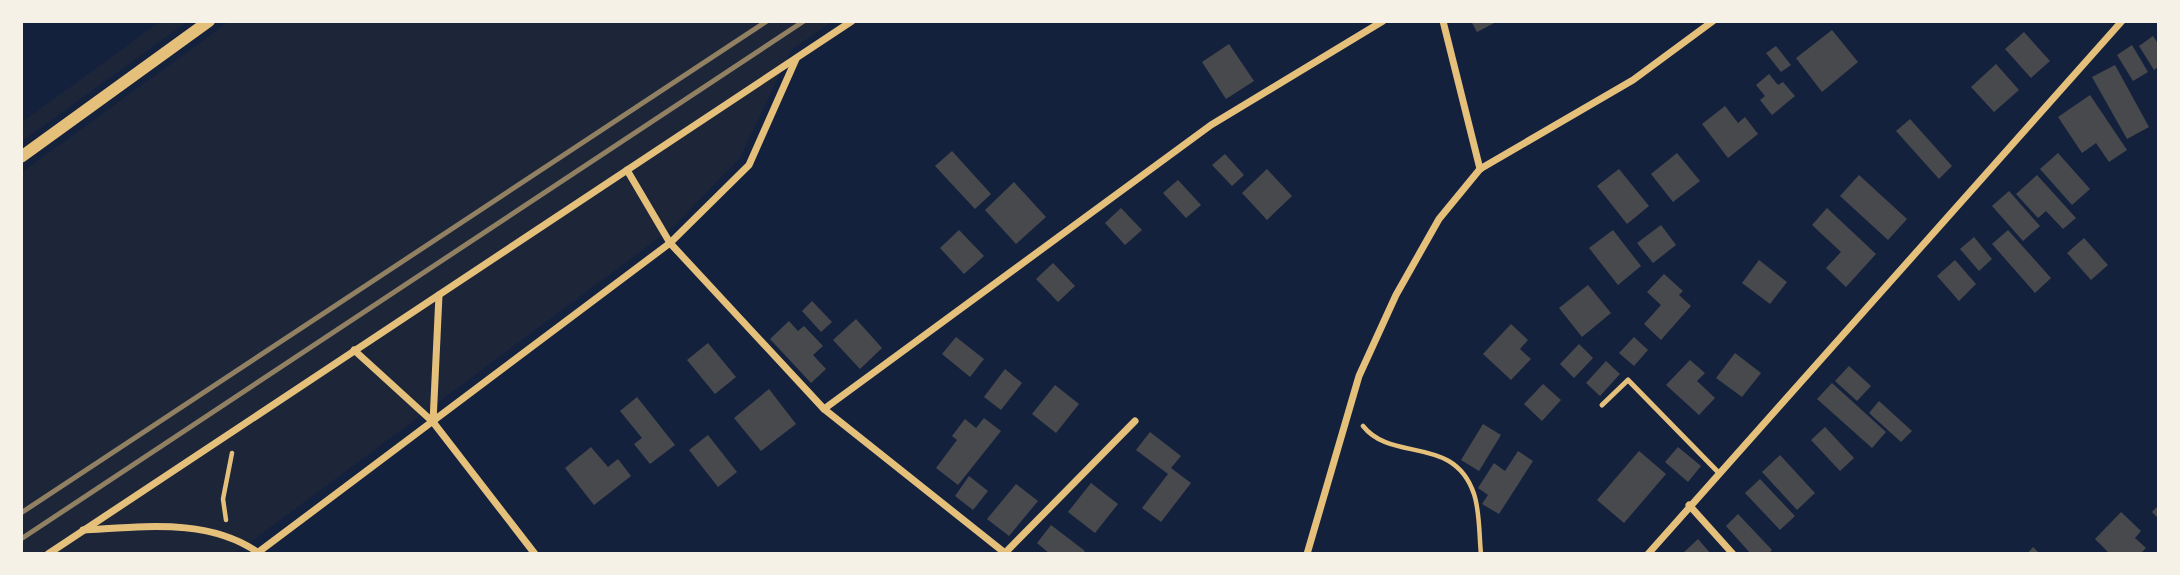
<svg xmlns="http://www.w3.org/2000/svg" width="2180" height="575" font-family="'Nunito Sans',sans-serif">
<rect width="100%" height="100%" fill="#14213d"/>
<g fill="#1d2539">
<polygon points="161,21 188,21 21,142 21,123"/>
<polygon points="230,21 833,21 791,50 740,158 672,228 252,541 233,554 21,554 21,173"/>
</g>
<g fill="#48494c">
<polygon points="1471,21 1498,21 1477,32"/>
<polygon points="1832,30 1858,62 1822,92 1796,58"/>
<polygon points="2024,32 2050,61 2031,78 2005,49"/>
<polygon points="2153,36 2159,45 2159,66 2154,70 2139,46"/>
<polygon points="1229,44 1254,81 1226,99 1202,62"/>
<polygon points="2132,45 2148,72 2133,81 2117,55"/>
<polygon points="1776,46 1791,65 1781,72 1766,53"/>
<polygon points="1996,64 2019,90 1994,112 1971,87"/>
<polygon points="2115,65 2149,127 2127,139 2092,77"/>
<polygon points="1769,74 1778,85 1783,82 1795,96 1772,115 1760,100 1765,96 1756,85"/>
<polygon points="2090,95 2127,150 2109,162 2096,143 2082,153 2058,117"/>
<polygon points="1725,106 1738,123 1745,117 1758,134 1728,158 1702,124"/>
<polygon points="1910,119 1952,166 1939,179 1896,131"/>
<polygon points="952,151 991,194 975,209 935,166"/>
<polygon points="1677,153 1700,181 1673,202 1651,174"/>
<polygon points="2058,153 2090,189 2072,205 2040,169"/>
<polygon points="1225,154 1244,175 1232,186 1212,165"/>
<polygon points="1267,169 1292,196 1267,220 1242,193"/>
<polygon points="1619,169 1649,206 1627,224 1597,186"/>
<polygon points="1859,175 1907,219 1888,240 1840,196"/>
<polygon points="2037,175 2076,218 2063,229 2046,211 2038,218 2016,194"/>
<polygon points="1178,180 1201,205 1186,218 1163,193"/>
<polygon points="1014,182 1046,217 1016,244 985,210"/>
<polygon points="2009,191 2040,226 2023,241 1992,206"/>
<polygon points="1121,208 1142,230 1125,245 1105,223"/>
<polygon points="1827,208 1876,254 1846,287 1826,268 1841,252 1812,225"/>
<polygon points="1661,225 1676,245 1653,263 1637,243"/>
<polygon points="959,230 984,256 964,274 940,248"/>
<polygon points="1613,230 1641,266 1618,285 1589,248"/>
<polygon points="2008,230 2051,278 2035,293 1992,244"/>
<polygon points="1974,237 1992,259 1979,271 1960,249"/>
<polygon points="2084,238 2108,265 2091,280 2067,253"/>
<polygon points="1759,260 1787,282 1770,304 1742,283"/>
<polygon points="1955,260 1976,284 1959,301 1937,276"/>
<polygon points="1053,263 1075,286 1058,302 1036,279"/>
<polygon points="1664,274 1683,291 1679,295 1691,306 1661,340 1644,324 1661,305 1647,292"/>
<polygon points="1588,285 1611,313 1582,337 1559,308"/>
<polygon points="812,301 832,322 821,332 802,311"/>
<polygon points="856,319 882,348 860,369 833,340"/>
<polygon points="789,321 798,331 804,326 823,346 813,355 826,369 811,383 770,339"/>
<polygon points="1511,324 1528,340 1520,349 1531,359 1511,380 1483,354"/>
<polygon points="956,337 984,359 970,377 942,354"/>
<polygon points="1634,337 1648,350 1634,366 1619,353"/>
<polygon points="708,343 736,377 715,394 687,360"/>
<polygon points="1579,344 1593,358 1574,378 1560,364"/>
<polygon points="1735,353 1761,373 1742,397 1716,378"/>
<polygon points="1690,360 1705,373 1697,381 1715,398 1699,415 1666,385"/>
<polygon points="1606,361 1620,374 1600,396 1586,383"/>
<polygon points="1849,366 1871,386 1857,401 1835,381"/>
<polygon points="1005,369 1022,383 1001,410 984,397"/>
<polygon points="1832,383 1886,432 1872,448 1817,399"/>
<polygon points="1543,384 1561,400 1542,421 1524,404"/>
<polygon points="1055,385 1079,404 1056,433 1032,414"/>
<polygon points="769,389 796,424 761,451 734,418"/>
<polygon points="637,397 675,445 650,464 634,444 642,438 620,411"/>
<polygon points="1879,401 1912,431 1901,442 1869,413"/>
<polygon points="984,418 1001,431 958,485 936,468 957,440 952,436 965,419 976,428"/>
<polygon points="1483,424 1501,435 1479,471 1461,460"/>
<polygon points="1825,427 1854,458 1840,471 1811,440"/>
<polygon points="1150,432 1181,456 1171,468 1191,483 1161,522 1142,508 1168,474 1136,450"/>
<polygon points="708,435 737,472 718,487 689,450"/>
<polygon points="591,447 608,467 618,459 631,476 594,505 565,468"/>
<polygon points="1678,447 1701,466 1688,482 1665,462"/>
<polygon points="1518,451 1533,461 1499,514 1482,504 1488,495 1478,488 1494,463 1505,471"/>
<polygon points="1639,451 1666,474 1624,523 1597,500"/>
<polygon points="1780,455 1815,493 1797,510 1762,472"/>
<polygon points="969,476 988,491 973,510 955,496"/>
<polygon points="1760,479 1795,516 1780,530 1745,493"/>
<polygon points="1091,483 1118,504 1095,533 1068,512"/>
<polygon points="1016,484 1038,501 1009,536 987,519"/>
<polygon points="2159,505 2159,519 2152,512"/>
<polygon points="2121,512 2141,531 2135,538 2146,548 2140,554 2110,554 2095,539"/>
<polygon points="1738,514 1772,550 1768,554 1751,554 1726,526"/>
<polygon points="1051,525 1085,551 1082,554 1050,554 1037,543"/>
<polygon points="1698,539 1711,554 1682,554"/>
<polygon points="2033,547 2040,554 2027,554"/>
</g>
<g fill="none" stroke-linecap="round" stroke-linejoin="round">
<g stroke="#e5c07b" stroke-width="4.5">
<path d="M 1363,426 C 1392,463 1454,434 1474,494 C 1480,512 1479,535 1481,554"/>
<polyline points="226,520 223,499 232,453"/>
</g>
<polyline stroke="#e5c07b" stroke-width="5" points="1602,405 1628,380 1718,472"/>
<g stroke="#e5c07b" stroke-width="7">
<polyline points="1443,21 1480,169"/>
<polyline points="627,170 670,243 824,409 1005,553 1135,421"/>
<polyline points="354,350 433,422 535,554"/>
<polyline points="824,409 1211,125 1383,21"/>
<polyline points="433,422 439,295"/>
<polyline points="1689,505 1733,554"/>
<path d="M 83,530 C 141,527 210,517 260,554"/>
<polyline points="48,554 852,21"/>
<polyline points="256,554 670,243 749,165 796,59"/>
<polyline points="1307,554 1359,376 1396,295 1439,219 1480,169 1633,80 1713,21"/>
<polyline points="1648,554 2122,21"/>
</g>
<polyline stroke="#e5c07b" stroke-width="12" points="21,157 209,21"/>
<g stroke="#918062" stroke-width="5">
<polyline points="21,513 767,21"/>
<polyline points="21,539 804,21"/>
</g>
</g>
<rect width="2180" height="575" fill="none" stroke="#f6f1e7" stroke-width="46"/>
</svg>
